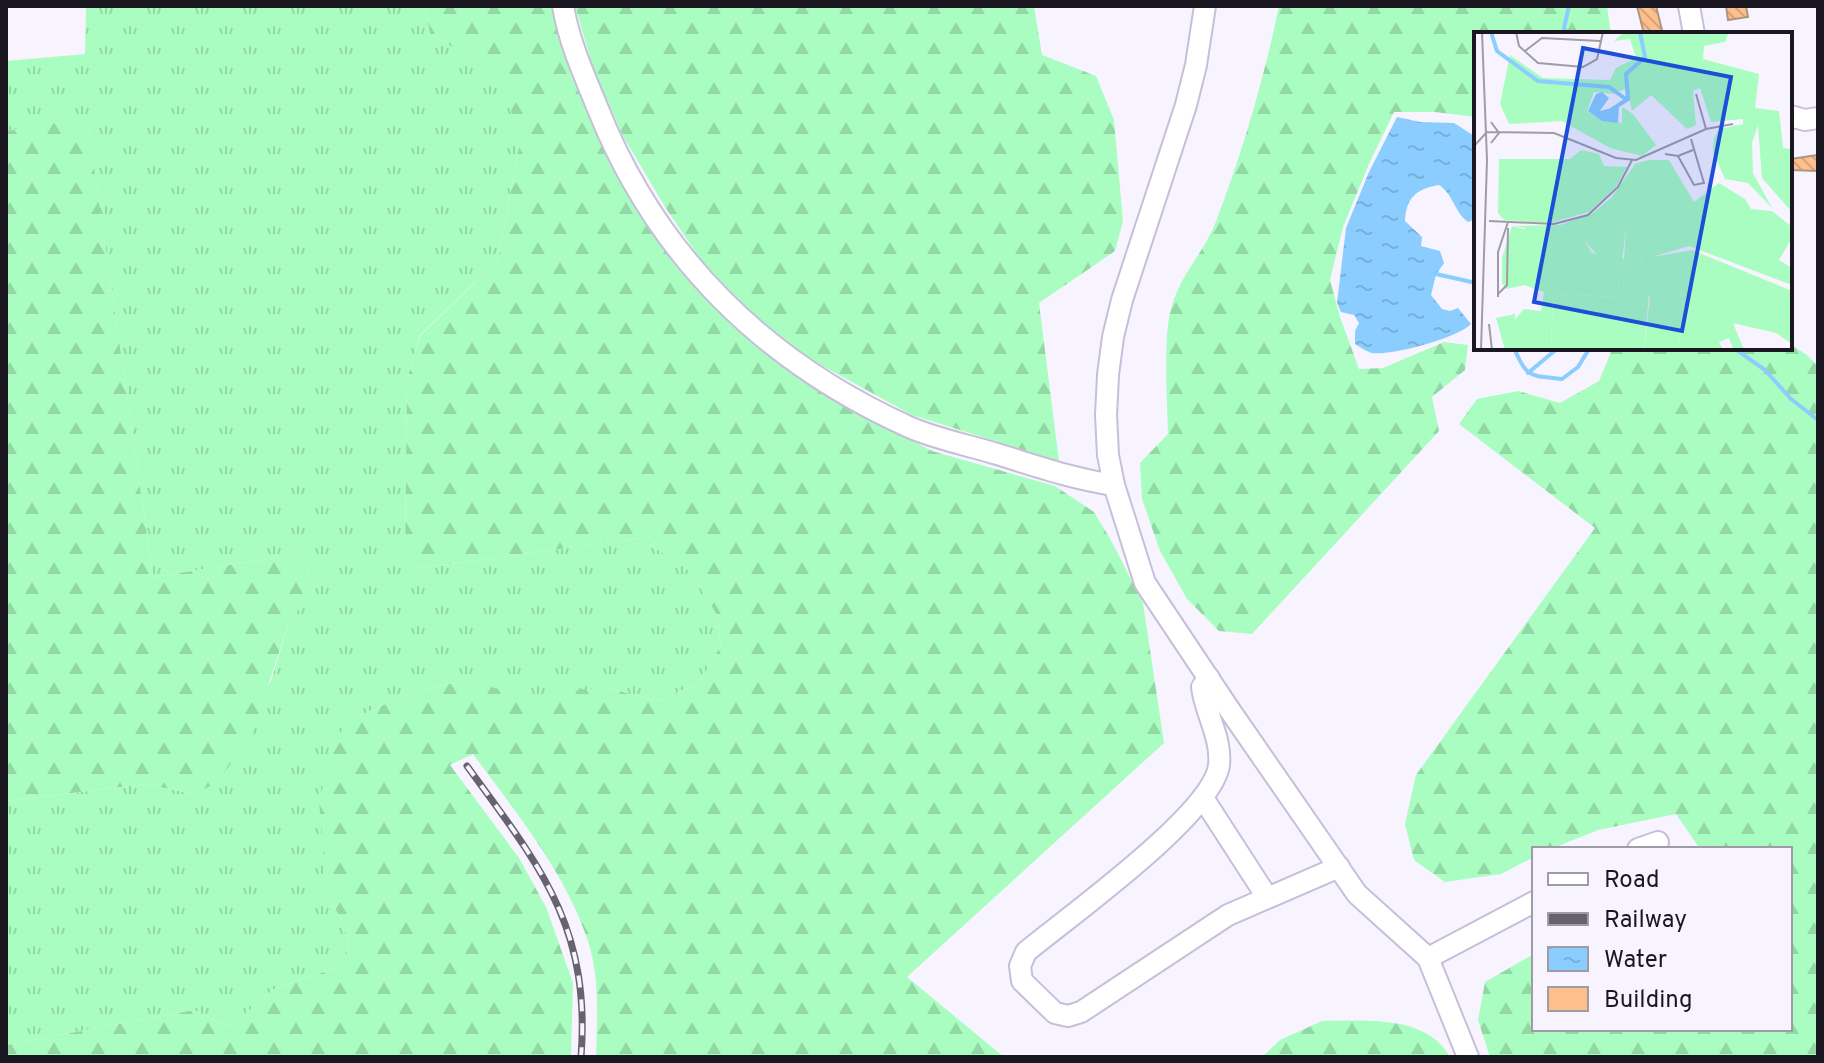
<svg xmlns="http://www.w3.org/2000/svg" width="1824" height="1063" font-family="Overpass,sans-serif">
<defs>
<pattern id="grass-tufts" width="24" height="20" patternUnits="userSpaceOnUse" patternTransform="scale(2)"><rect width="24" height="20" fill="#aafdc0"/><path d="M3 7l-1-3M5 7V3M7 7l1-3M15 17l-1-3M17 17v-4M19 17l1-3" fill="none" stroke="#92d8a5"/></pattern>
<pattern id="forest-firs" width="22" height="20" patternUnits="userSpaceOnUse" patternTransform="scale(2)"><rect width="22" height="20" fill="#aafdc0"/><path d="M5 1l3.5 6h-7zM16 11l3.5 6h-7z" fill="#92d8a5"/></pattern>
<pattern id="water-ripples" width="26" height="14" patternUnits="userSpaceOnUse" patternTransform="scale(2)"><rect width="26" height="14" fill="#8bcdfe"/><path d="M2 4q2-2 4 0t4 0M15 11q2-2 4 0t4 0" fill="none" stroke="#77afd9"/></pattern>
<pattern id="building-back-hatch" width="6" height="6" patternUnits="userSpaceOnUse" patternTransform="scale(2)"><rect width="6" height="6" fill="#fdbf8c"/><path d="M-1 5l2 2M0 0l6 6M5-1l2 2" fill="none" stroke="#d8a378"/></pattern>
</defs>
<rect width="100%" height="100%" fill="#f7f4ff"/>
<path fill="url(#grass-tufts)" d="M 86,6 L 425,6 L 430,34 L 486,66 L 509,95 L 519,148 L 498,260 L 420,335 L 407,379 L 405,555 L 419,568 L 640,538 L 690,571 L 717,615 L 721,645 L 699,683 L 658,701 L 607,688 L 547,713 C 526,702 507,691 484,685 C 441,674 386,705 347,721 L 327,895 L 344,924 L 349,947 L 336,968 L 274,989 L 230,1027 L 194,1010 L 6,1045 L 6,801 L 146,784 L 193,794 L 271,681 L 289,622 L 315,587 L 300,554 L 153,577 L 87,119 L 6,131 L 6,61 L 85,54 Z"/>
<g fill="url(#forest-firs)">
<path d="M 425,6 L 552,6 L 571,76 L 618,178 L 698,287 L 741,333 L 780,364 L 835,400 L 932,451 L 1055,486 L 1094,512 L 1111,540 L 1143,603 L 1164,743 L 907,977 L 1004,1057 L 596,1057 C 597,1019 600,978 588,941 C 565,871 516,813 473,754 L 450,765 L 519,858 L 546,907 L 573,983 L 571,1057 L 6,1057 L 6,1045 L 194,1010 L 230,1027 L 274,989 L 336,968 L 349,947 L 344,924 L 327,895 L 319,801 L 333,747 L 347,721 C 386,705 441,674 484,685 C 507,690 526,702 547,713 L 568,690 L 607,688 L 658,701 L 699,683 L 721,645 L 717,615 L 690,571 L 640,538 L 419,568 L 405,555 L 407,379 L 420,336 L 498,260 L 519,148 L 508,95 L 486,66 L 430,34 Z"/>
<polygon points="575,6 1034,6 1042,55 1096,76 1114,120 1123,221 1115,251 1039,303 1059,461 912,415 810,359 752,316 701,260 665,207 623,136 594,71"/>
<path d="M 1279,6 L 1607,6 L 1611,34 L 1476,34 L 1476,117 L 1435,112 L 1394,112 L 1369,164 L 1343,227 L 1330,280 L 1340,317 L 1359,369 L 1383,368 L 1444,342 L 1468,345 L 1465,370 L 1432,397 L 1439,431 L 1252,634 L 1219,631 L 1187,599 L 1160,551 L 1142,499 L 1140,463 L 1168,434 C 1167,400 1164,350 1169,318 C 1176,278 1201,258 1215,224 C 1242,154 1264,79 1279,6 Z"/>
<polygon points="87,118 153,577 300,554 315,587 289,622 251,738 215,784 193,794 146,784 6,801 6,131"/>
<polygon points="1790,344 1807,355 1818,366 1818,1057 1490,1057 1478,1020 1485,982 1534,954 1534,1029 1790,1029 1790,849 1700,849 1676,814 1598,830 1551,849 1534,849 1534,857 1501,874 1445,882 1414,860 1405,824 1416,775 1595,528 1459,424 1477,399 1518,391 1560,403 1599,381 1611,352 1608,348 1790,348"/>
<path d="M 1322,1021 C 1364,1021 1426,1014 1450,1057 L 1262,1057 L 1280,1040 Z"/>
</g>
<path fill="url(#water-ripples)" d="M 1397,117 L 1420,122 L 1454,123 L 1476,137 L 1476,219 L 1468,222 C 1454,212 1454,195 1439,185 C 1416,189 1406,198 1405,221 L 1422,237 L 1421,246 L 1440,251 L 1444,263 L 1436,275 L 1431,295 L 1442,309 L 1450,311 L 1458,308 L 1471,324 C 1458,338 1391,356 1372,353 C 1367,352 1360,347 1355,344 L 1355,331 L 1359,323 L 1354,315 L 1341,312 L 1337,303 L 1346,228 L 1369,172 Z"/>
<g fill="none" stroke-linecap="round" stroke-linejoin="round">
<g stroke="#8bcdfe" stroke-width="4">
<polyline points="1566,34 1564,28 1569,6"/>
<polyline points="1436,274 1476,283"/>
<path d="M 1514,348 C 1527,379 1530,375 1562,379 L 1578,367 L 1589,349 L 1593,348"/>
<polyline points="1734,348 1765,370 1791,399 1818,420"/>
<polyline points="1528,373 1558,348"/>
</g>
</g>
<g fill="url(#building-back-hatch)" stroke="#ac9583" stroke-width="2">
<polygon points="1637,6 1656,6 1663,34 1644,34"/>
<polygon points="1726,6 1746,6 1748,17 1728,20"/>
<polygon points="1818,155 1818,171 1790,170 1790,159"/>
</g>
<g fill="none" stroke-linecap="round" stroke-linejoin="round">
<g stroke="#c6bfda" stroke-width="24">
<g id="minor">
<path d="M 563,6 C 569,42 584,75 598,109 C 657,257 765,362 909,427 C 936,439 968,445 997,454 C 1036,466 1073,479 1114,485"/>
<polyline points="1205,6 1196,65 1186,105 1122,300 1113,337 1108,375 1106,415 1108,455 1114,485 1145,583 1229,709 1357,894 1428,958 1468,1057"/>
<polyline points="1689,6 1694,34"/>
<polyline points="1790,116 1805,120 1818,118"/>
<path d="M 1209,678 L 1202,687 C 1205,713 1222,738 1219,765 C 1213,814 1068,917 1026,952 L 1020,966 L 1022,981 L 1055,1013 L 1068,1016 L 1081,1012 L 1228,915 L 1339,867"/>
<polyline points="1203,798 1267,897"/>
<polyline points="1638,849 1658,842"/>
<polyline points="1428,958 1534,902"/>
</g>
</g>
<use href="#minor" stroke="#fff" stroke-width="20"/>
<g stroke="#66636e" stroke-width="7">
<path id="rail" d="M 467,766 C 539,865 591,926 581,1057"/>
</g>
<use href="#rail" stroke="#f7f4ff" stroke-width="4" stroke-dasharray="12" stroke-linecap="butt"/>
</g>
<g transform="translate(1474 32)">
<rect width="318" height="318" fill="#f7f4ff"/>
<path d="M 169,187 L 175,198 L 167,228 L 170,242 L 201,248 L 209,266 L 205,318 L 170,318 L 176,265 L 145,244 L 144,265 L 79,262 L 77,318 L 39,318 L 39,290 L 50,277 L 67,279 L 70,260 L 50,253 L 32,257 L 28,251 L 28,226 L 38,194 L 82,205 L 95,202 L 110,208 L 118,221 L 150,227 L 152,196 Z" fill="#aafdc0"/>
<path d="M 150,0 L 255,0 L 251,10 L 230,14 L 229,27 L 285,42 L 281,76 L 305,79 L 309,116 L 318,117 L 318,180 L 288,146 L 284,93 L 278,111 L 279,141 L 298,176 L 274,151 L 251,147 L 239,120 L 240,106 L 245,97 L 269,92 L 269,87 L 237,90 L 226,56 L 219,59 L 222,93 L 213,97 L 177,63 L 158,79 L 153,56 L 139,62 L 120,60 L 113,79 L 128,89 L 148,91 L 148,75 L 159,82 L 182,113 L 168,124 L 136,116 L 88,89 L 35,92 L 26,72 L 36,23 L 69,46 L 136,48 L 142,36 L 162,26 L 156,7 L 140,9 ZM 107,118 L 125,122 L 130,134 L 153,135 L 142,155 L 115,180 L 76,191 L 30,188 L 24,181 L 25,127 L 96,127 ZM 175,128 L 195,128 L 220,170 L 245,151 L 271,167 L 277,177 L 298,179 L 318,195 L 318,206 L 305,228 L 318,236 L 318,253 L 215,214 L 178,225 L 218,218 L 318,259 L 318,312 L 302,301 L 259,291 L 270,318 L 259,317 L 255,306 L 245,310 L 249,318 L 205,318 L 209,266 L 201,248 L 170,242 L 167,228 L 175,198 L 169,187 L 152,196 L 148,229 L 124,224 L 110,208 L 95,202 L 76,211 L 53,211 L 51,196 L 41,194 L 86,193 L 119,181 L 138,165 L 161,132 ZM 150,242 L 175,262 L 170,318 L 77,318 L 79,262 L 144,265 L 145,244 ZM 41,282 L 39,318 L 31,318 L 22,286 Z" fill="#aafdc0"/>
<path d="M 128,60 L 135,66 L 126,79 L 145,74 L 144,91 L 128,89 L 114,79 L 122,62 Z" fill="#8bcdfe"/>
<path fill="none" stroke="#8bcdfe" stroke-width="4" d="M 17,0 L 23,19 L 64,49 L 135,55 L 153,68M 137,78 L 154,67 L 152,42 L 171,25 L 166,0"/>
<path fill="none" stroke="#9f9ca6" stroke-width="2" d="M 42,0 L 45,14 L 64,31 L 109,35 L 123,27 L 129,0M 51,19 L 68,6 L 126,9M 222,62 L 232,97M 17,90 L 25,101 L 17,111M 0,114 L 13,100 L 80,101 L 142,126 L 162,128 L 232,97 L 259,92M 191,122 L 204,124 L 219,118M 204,124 L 220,153 L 230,151 L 217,107M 15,189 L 80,192 L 114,183 L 144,155 L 158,128M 24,262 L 33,253 L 34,196M 24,265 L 24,220 L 34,190M 15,292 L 18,318M 7,318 L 13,128 L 8,0"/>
<path fill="#1d4ed8" fill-opacity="0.15" stroke="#1d4ed8" stroke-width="4" d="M 109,16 L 257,45 L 208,299 L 60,270 Z"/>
<rect width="318" height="318" fill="none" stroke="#1a1721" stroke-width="4"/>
</g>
<rect width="1824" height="1063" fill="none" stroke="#1a1721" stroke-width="16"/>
<rect x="1532" y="847" width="260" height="184" fill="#f7f4ff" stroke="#9f9ca6" stroke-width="2"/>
<rect x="1548" y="873" width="40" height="12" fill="#ffffff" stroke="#9f9ca6" stroke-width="2"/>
<text x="1604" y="887" font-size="24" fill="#1a1721">Road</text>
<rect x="1548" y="913" width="40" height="12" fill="#66636e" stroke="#9f9ca6" stroke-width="2"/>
<text x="1604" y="927" font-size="24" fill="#1a1721">Railway</text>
<rect x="1548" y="947" width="40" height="24" fill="url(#water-ripples)" stroke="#9f9ca6" stroke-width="2"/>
<text x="1604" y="967" font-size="24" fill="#1a1721">Water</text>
<rect x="1548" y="987" width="40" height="24" fill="#fdbf8c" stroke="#9f9ca6" stroke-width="2"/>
<text x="1604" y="1007" font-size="24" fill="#1a1721">Building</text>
</svg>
